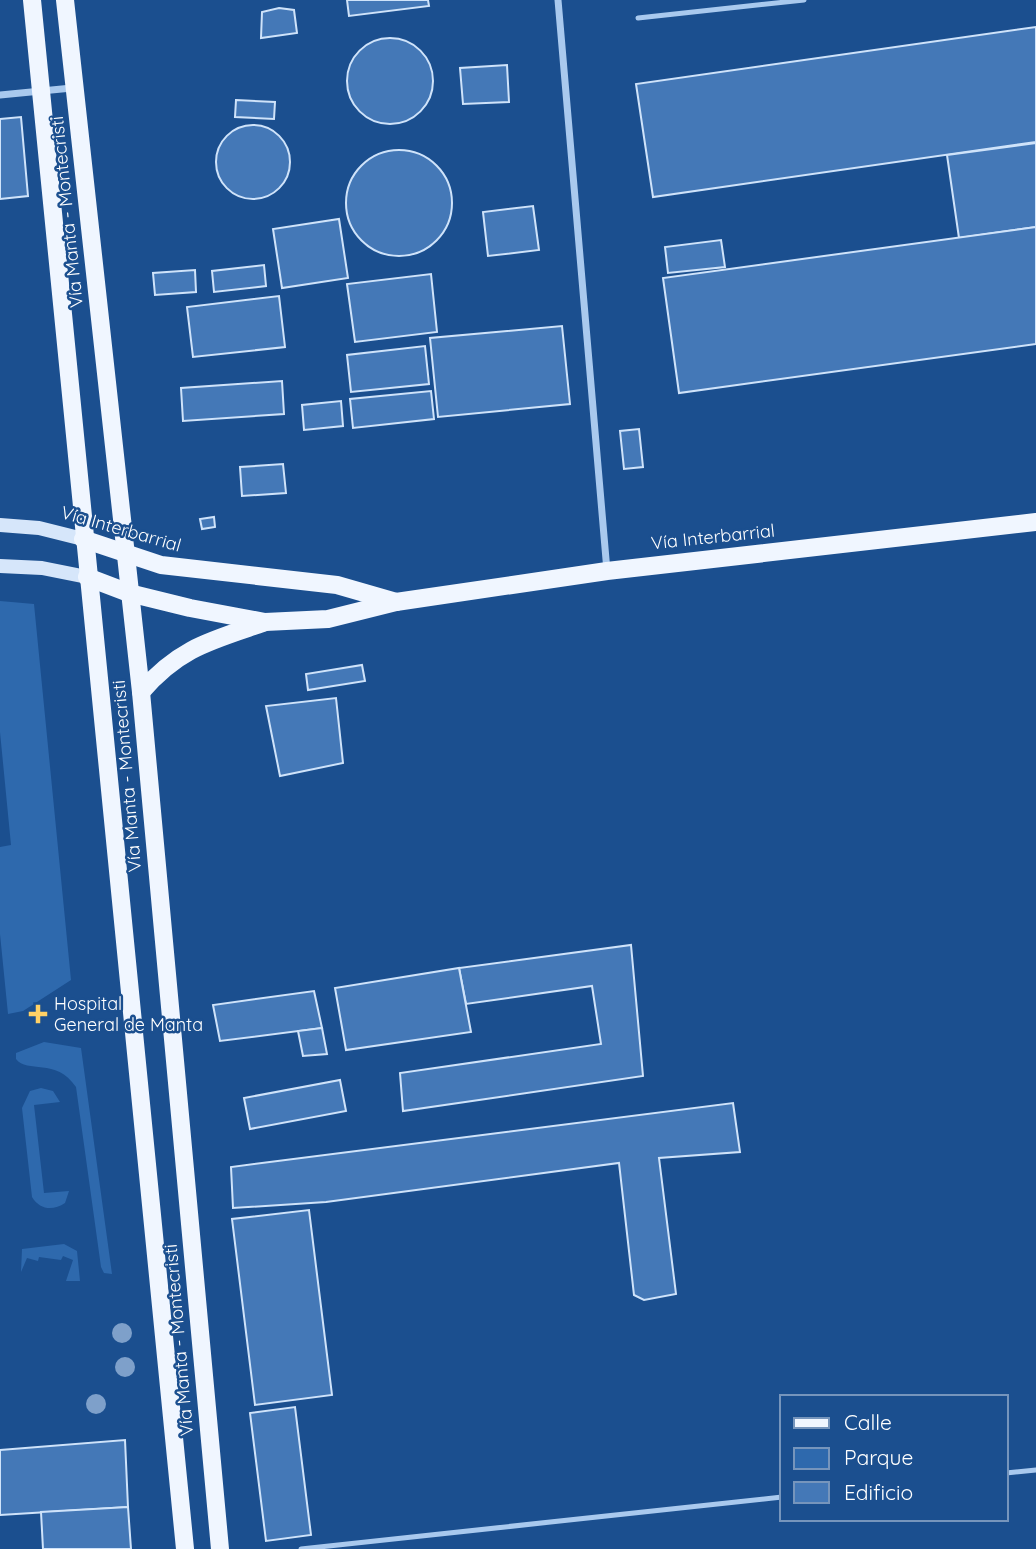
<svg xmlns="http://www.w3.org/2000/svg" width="1036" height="1549" font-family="Quicksand,sans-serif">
<rect width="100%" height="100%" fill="#1b4f8f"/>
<g fill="#2e69ad">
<polygon points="0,601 34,604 71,980 23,1011 8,1014 0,934 0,847 11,845 0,732"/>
<path d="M 44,1042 L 81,1048 L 112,1274 L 104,1273 L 101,1267 L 76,1087 C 56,1057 27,1074 16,1059 L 16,1053 Z"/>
<path d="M 41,1088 L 53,1091 L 60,1102 L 34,1105 L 44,1193 L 69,1191 L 65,1203 C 53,1211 40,1210 32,1197 L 22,1108 L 30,1091 Z"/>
<polygon points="64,1244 77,1251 80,1281 66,1281 73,1260 63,1256 61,1260 39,1257 38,1261 27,1258 21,1272 22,1249"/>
</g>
<g fill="#4478b7" stroke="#cfe3fa" stroke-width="2">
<polygon points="347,0 428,0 429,6 349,16"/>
<polygon points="279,8 294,10 297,33 261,38 262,12"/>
<polygon points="1036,27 1036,142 653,197 636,84"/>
<circle cx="390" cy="81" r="43"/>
<polygon points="507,65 509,102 463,104 460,68"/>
<polygon points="236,100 275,102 274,119 235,117"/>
<polygon points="21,117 28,196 0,199 0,119"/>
<circle cx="253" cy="162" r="37"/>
<polygon points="1036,143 1036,227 959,238 947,155"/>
<circle cx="399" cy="203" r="53"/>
<polygon points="533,206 539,250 488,256 483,212"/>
<polygon points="339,219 348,278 282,288 273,229"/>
<polygon points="1036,227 1036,344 679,393 663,278"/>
<polygon points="721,240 725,267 668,273 665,247"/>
<polygon points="264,265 266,286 214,292 212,271"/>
<polygon points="195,270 196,292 155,295 153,273"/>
<polygon points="431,274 437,332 355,342 347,284"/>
<polygon points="279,296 285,347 193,357 187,307"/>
<polygon points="562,326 570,404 438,417 430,338"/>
<polygon points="425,346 429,384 351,392 347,355"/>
<polygon points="282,381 284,414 183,421 181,388"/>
<polygon points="431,391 434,419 353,428 350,399"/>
<polygon points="341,401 343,426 304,430 302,405"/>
<polygon points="639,429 643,467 624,469 620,431"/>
<polygon points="283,464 286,493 242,496 240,467"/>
<polygon points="214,517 215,527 202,529 200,519"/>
<polygon points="362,665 365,681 308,690 306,674"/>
<polygon points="336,698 343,763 280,776 266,706"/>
<polygon points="631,945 643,1076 403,1111 400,1073 601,1044 592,986 466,1004 459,968"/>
<polygon points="459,968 471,1032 346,1050 335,988"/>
<polygon points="314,991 322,1028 220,1041 213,1005"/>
<polygon points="322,1028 327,1054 303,1056 298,1031"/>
<polygon points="340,1080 346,1111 250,1129 244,1098"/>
<polygon points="733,1103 740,1152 659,1158 676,1294 644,1300 634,1295 619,1163 326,1202 233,1208 231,1167"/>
<polygon points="309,1210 332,1395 255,1405 232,1219"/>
<polygon points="295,1407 311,1535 266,1541 250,1413"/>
<polygon points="125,1440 128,1507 0,1515 0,1450"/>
<polygon points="128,1507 131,1549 43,1549 41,1512"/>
</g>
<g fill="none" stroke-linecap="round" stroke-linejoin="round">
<g stroke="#a9c9ee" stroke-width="5">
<polyline points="638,18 804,0"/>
<polyline points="1006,1473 1036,1470"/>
<polyline points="301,1549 782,1497"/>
</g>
<g stroke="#a9c9ee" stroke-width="7">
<polyline points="558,0 607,571"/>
<polyline points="0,95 72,88"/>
</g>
<g stroke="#d6e6fa" stroke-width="14">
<polyline points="0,525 39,528 83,539"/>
<polyline points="0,566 42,568 87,577"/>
</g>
<g stroke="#f0f6ff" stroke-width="18">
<polyline points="32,0 185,1549"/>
<polyline points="65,0 141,692 220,1549"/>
<polyline points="83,539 161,565 337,585 396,602"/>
<polyline points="87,577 129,593 190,608 265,622 328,619 396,602 607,571 1036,522"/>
<path d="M 141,692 C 179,648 210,641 263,623"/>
</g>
</g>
<g fill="#7ea0ca">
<circle cx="122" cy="1333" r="10"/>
<circle cx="125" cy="1367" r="10"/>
<circle cx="96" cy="1404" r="10"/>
</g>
<path fill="#ffd166" stroke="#1b4f8f" stroke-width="2.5" d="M34.5 1003.5h7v7h7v7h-7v7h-7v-7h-7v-7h7z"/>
<g text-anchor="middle" stroke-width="5" stroke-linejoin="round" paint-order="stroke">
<g font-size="18" fill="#fff" stroke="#1b4f8f">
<text transform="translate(67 212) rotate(-96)" y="6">Vía Manta - Montecristi</text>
<text transform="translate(121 529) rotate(16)" y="6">Vía Interbarrial</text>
<text transform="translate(713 537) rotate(-6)" y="6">Vía Interbarrial</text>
<text transform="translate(127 776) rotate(-95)" y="6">Vía Manta - Montecristi</text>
<text transform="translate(179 1340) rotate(-95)" y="6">Vía Manta - Montecristi</text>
</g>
<g font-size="18" fill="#fff" stroke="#1b4f8f" text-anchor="start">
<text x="54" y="1010">Hospital<tspan x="54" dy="21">General de Manta</tspan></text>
</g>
</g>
<rect x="780" y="1395" width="228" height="126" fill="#1b4f8f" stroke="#7695bc" stroke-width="2"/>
<rect x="794" y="1418" width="35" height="10" fill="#f0f6ff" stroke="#7695bc" stroke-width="2"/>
<text x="844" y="1430" font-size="21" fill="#ffffff">Calle</text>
<rect x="794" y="1448" width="35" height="21" fill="#2e69ad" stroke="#7695bc" stroke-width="2"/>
<text x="844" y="1465" font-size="21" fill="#ffffff">Parque</text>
<rect x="794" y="1482" width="35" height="21" fill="#4478b7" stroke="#7695bc" stroke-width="2"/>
<text x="844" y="1500" font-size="21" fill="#ffffff">Edificio</text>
</svg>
